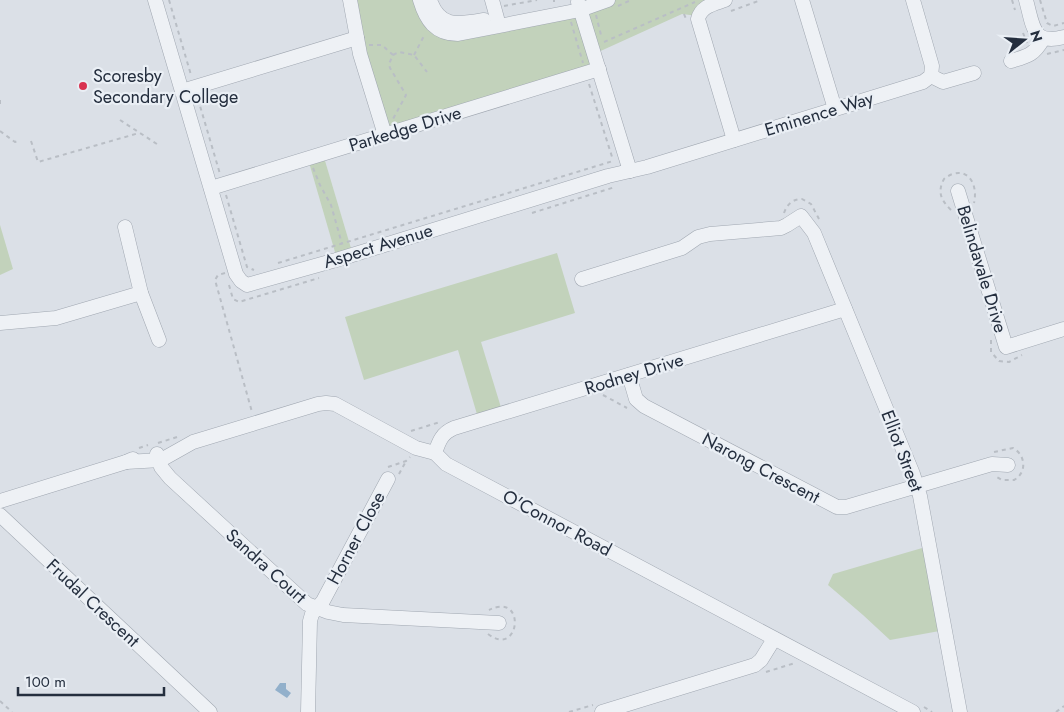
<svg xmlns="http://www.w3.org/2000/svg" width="1064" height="712" font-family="Jost,sans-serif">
<rect width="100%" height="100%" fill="#dbe0e7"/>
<g fill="#c2d2bb">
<polygon points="350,0 420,0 445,33 608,0 725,0 698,16 682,14 594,54 599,69 385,135"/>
<polygon points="323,154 353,255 337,259 308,159"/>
<polygon points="0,225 13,269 0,275"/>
<polygon points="557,253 575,313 481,342 503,414 479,421 458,350 364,380 345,317"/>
<polygon points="929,546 945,630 890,640 863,615 828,585 833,574"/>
</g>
<polygon fill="#92b0cb" points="280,683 286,683 286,689 291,693 287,698 275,690"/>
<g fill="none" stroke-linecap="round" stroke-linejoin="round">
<g stroke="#a0a7b1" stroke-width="15">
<g id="minor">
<polyline points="155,0 236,274 241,281 247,285 336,260 608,176 647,167 923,82 931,76 932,66 913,0"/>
<polyline points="350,0 360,54 385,135"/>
<path d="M 420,0 C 426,20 435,34 458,34 L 580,10 L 608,0"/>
<path d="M 430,0 C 440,29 459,24 484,20"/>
<polyline points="492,0 497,18"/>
<path d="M 725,0 C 714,4 701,6 698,19 L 734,140"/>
<polyline points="802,0 835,109"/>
<path d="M 1026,0 C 1033,25 1032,46 1064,37"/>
<polyline points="578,2 630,171"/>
<path d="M 1011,61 C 1028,56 1034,55 1043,39"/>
<polyline points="931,76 943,82 974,73"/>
<polyline points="182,91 357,38"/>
<polyline points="211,188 599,69"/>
<polyline points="958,191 1006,347 1064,329"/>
<polyline points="125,227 141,293 159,340"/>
<polyline points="582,279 682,248 698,237 710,234 781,228 787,225 801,216 814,233 913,474 920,496 960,712"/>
<polyline points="0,323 56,318 141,293"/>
<polyline points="629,375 636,399 644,406 837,507 846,507 992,464 1008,465"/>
<path d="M 435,453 C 439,441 442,433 454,428 L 845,309"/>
<polyline points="157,454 161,467 170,478 307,604 328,612 343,615 499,623"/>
<polyline points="126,462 161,460 193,442 318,404 326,403 335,404 416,448 435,453 446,464 913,712"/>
<polyline points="0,501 126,462 133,459"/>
<polyline points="0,515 210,712"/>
<polyline points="308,712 310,621 312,614 323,601 388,479"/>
<polyline points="602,712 755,665 761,660 774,639"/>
</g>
</g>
<g stroke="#b9bec5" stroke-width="2" stroke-dasharray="4 4" stroke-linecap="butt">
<polyline points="169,0 191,75"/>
<polyline points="554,0 554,2"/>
<polyline points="1012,0 1015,10"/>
<polyline points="1040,0 1047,23 1053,26 1064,23"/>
<polyline points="504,6 537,0"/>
<polyline points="618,6 631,0"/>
<polyline points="731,11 761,0"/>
<polyline points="684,14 686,19"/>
<polyline points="596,15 601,35"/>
<polyline points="571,22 583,63"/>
<polyline points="1023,33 1027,43"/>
<polyline points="604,42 695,2"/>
<polyline points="369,45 382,45 393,55 389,64 390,68 406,95 393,119"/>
<polyline points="1047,54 1064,50"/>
<polyline points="393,55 399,52 414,55 427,72"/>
<polyline points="414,55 425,34"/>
<polyline points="589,84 613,160"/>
<polyline points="198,99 220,174"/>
<polyline points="0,100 0,105"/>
<polyline points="120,120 160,146"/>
<polyline points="0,131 15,142 18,141"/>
<polyline points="31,141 38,162 139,133"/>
<polyline points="313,168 320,185 331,205 342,244"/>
<polyline points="226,195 247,267 254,270"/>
<path d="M 951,210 C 941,200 937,192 944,179 C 964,163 979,181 974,203"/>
<polyline points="532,213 615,187"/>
<path d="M 784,213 C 787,204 793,199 802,199 L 811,204 L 819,219"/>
<polyline points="278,263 613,161"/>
<polyline points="225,273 218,275 215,280 252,412"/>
<polyline points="229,285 233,299 239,302 319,278"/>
<polyline points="991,340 991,352 999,361 1009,362 1022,355"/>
<polyline points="603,395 627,408"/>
<polyline points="411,431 440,422"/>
<polyline points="158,443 177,437"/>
<polyline points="139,448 148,445"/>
<path d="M 994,452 L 1013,448 C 1026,455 1027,473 1014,480 L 1002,480 L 995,476"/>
<polyline points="388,467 406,461 410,457"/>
<polyline points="399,474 405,463"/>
<path d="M 488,634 C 520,659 527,591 489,610"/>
<polyline points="766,672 795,663"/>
<polyline points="0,701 12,712"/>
<polyline points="924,707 932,712"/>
<polyline points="569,712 593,705"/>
<polyline points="1056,712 1064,706"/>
</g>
<use href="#minor" stroke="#eef1f5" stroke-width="14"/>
</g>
<circle fill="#d93351" stroke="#eaeff5" stroke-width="2" cx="83" cy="86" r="5"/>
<g text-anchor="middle" stroke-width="4.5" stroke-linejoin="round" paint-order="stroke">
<g font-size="18" fill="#242e3e" stroke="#eaeff5" text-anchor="start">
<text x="93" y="82">Scoresby<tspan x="93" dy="21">Secondary College</tspan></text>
</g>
<g font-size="18" fill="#242e3e" stroke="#eaeff5">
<text transform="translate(819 114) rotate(-17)" y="6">Eminence Way</text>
<text transform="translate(405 129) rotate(-17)" y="6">Parkedge Drive</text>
<text transform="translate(378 246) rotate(-17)" y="6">Aspect Avenue</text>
<text transform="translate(982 269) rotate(73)" y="6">Belindavale Drive</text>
<text transform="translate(634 374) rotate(-17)" y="6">Rodney Drive</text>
<text transform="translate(902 451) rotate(69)" y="6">Elliot Street</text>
<text transform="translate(761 468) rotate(28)" y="6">Narong Crescent</text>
<text transform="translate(557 523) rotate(28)" y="6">O'Connor Road</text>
<text transform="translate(356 538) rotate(-62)" y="6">Horner Close</text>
<text transform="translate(266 566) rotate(42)" y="6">Sandra Court</text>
<text transform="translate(93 603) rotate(43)" y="6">Frudal Crescent</text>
</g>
</g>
<g transform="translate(1024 40) rotate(73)" stroke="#eaeff5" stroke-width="4" paint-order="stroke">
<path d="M0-4L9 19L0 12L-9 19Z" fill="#242e3e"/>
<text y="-8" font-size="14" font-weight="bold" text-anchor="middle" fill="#242e3e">N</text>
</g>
<path d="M18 687v8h146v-8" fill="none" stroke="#242e3e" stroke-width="2.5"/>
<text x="25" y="687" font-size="15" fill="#242e3e" stroke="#eaeff5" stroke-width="4" paint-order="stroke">100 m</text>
</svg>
